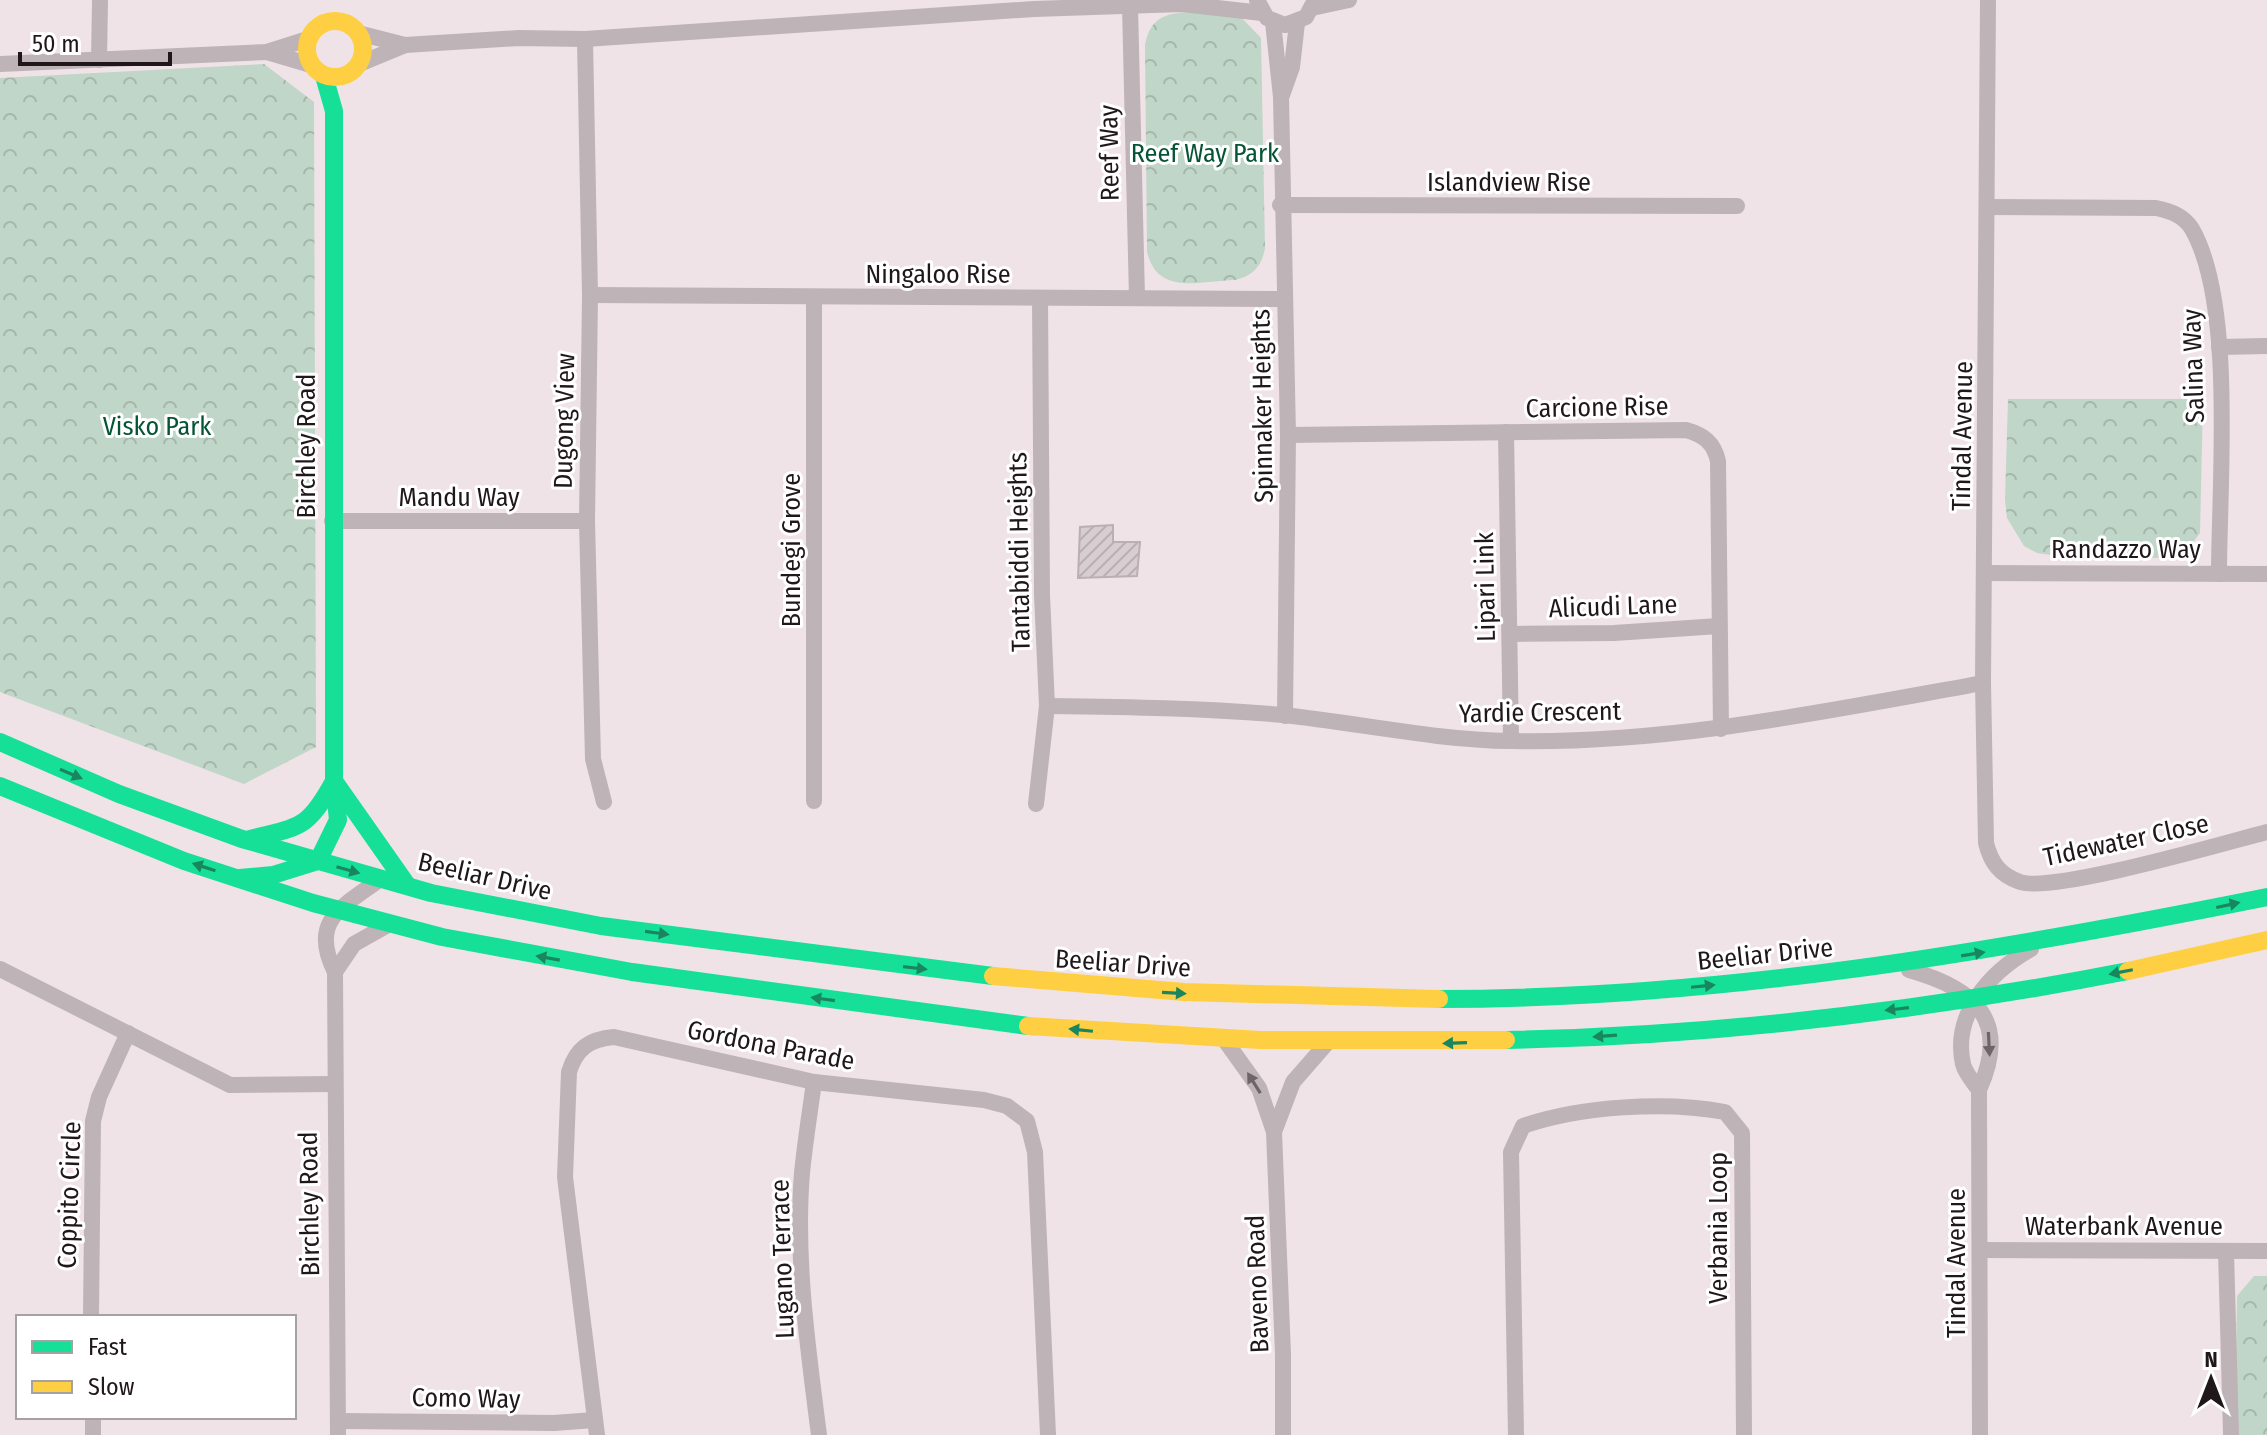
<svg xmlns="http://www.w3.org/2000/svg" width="2267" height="1435" font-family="'Fira Sans Condensed',sans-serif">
<defs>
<pattern id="park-crowns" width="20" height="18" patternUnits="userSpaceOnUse" patternTransform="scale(2)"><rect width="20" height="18" fill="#c0d6c8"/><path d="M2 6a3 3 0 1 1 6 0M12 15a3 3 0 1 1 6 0" fill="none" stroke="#a5b7ab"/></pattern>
<pattern id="building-hatch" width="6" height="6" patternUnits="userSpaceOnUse" patternTransform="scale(2)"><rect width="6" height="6" fill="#d8cdd0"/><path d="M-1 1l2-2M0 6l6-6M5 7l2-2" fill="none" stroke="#b9afb2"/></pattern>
</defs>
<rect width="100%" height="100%" fill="#f0e3e7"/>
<g fill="url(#park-crowns)">
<path d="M 1187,12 L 1239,15 L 1261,38 L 1265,248 C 1262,266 1253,276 1235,280 C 1198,281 1158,296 1147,252 L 1145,45 C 1150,19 1163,14 1187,12 Z"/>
<polygon points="264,64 314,102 316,747 244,784 0,692 0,78"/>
<polygon points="2008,399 2203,399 2200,533 2185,553 2173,558 2065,557 2037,553 2024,546 2007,518 2005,500"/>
<polygon points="2254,1276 2267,1276 2267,1435 2235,1435 2237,1296"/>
</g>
<polygon fill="url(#building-hatch)" stroke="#baafb3" stroke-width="2" points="1113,525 1113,542 1140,542 1137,576 1078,578 1080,527"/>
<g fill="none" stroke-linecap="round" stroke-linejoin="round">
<g stroke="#beb3b7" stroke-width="16">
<polyline points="1257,0 1267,18 1285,25 1306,17 1315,0"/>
<path d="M 1988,0 L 1983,683 L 1986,843 C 1991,863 2000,875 2020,882 C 2054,893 2224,843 2267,832"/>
<polyline points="1130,6 1137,298"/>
<polyline points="1312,8 1349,0"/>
<polyline points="1273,22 1281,97 1288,435 1285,716"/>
<polyline points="358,33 405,45 519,38 585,39 1034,9 1182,4 1262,13"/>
<polyline points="585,39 590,295 587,521 593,759 604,802"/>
<polyline points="267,52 311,65"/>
<polyline points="99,60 100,0"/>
<polyline points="0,64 267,52 308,39"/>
<polyline points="359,64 405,45"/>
<polyline points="1282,95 1292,67 1297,23"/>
<polyline points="1280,205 1737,206"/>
<path d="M 1987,207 L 2156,208 C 2171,211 2184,216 2192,229 C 2235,304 2219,484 2219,574"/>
<polyline points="590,295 1285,299"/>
<polyline points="2219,347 2267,346"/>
<polyline points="1506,432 1511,741"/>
<path d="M 1288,435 L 1686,430 C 1704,435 1714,443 1718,461 L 1721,729"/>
<polyline points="332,521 587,521"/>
<polyline points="1984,573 2267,574"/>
<polyline points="1510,634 1614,633 1719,626"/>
<path d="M 1047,706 C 1126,707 1204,708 1283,715 C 1359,723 1434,740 1511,741 C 1670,744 1827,711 1983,683"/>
<polyline points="814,801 814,298"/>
<polyline points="1036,804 1047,706 1042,595 1040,298"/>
<polyline points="0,969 230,1085 333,1084"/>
<path d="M 1909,970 C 1974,988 2011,1020 1979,1090 L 1980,1435"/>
<polyline points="335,972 354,944 386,926"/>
<polyline points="1224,1039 1259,1088 1274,1132 1283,1354 1283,1435"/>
<path d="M 814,1082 C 810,1112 805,1142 802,1173 C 795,1259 808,1349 819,1435"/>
<path d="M 1979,1090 C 1974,1083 1965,1073 1963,1064 C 1952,1014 1990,972 2031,949"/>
<polyline points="1274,1132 1293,1082 1327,1043"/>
<polyline points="1981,1250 2267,1251"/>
<polyline points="2226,1251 2231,1435"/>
<polyline points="91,1317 93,1121 99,1097 128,1033"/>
<polyline points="93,1417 93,1435"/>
<polyline points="338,1421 554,1423 594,1420"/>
<path d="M 338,1435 L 335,972 C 309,921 342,907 379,880"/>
<path d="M 597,1435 L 565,1177 L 569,1072 C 576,1049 589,1039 614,1037 L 814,1082 L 984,1100 L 1007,1106 L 1027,1121 L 1035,1152 L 1048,1435"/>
<path d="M 1516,1435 L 1511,1152 L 1523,1126 C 1581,1106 1666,1101 1725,1112 L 1742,1133 L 1744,1435"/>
</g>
<g stroke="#16e098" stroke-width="18">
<polyline points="0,742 119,794 242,839 431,893 601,926 993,976"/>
<polyline points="334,781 407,885"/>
<polyline points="0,786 184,861 313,903 442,937 632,972 1028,1026"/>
<path d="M 247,840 C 299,826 307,831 334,781"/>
<polyline points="240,878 273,875 318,861 338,820 334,781 334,111 324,76"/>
<path d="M 1439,999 C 1719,999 1993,952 2267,897"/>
<path d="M 1506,1040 C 1715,1036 1923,1011 2128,971"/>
</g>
<g stroke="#ffcf43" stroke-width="18">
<circle cx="335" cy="49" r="28"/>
<polyline points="2128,971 2267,940"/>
<polyline points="993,976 1184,992 1439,999"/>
<polyline points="1028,1026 1260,1040 1506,1040"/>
</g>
</g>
<defs><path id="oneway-solid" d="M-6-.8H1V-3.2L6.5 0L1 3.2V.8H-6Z" transform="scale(2)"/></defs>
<g fill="#1a865f">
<use href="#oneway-solid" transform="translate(71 774) rotate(23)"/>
<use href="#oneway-solid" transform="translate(204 867) rotate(-162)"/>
<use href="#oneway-solid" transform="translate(348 870) rotate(16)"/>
<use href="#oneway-solid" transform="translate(2228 905) rotate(-12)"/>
<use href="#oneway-solid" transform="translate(657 933) rotate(8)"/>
<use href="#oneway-solid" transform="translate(1973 954) rotate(-9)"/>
<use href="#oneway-solid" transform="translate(548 958) rotate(-170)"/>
<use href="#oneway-solid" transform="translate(915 968) rotate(7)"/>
<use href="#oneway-solid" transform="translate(2121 972) rotate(169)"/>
<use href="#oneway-solid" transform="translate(1703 986) rotate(-6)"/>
<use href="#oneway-solid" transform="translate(1174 993) rotate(3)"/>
<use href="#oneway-solid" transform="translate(823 999) rotate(-172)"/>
<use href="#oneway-solid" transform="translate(1897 1009) rotate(173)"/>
<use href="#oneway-solid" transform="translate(1081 1030) rotate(-174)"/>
<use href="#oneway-solid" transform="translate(1605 1036) rotate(176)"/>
<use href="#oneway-solid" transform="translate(1455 1043) rotate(178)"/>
</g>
<g fill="#6f6568">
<use href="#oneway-solid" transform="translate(1989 1044) rotate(87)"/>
<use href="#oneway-solid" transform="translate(1254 1083) rotate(-122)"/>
</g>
<g text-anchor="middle" stroke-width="6" stroke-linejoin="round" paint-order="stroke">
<g font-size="26" fill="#20171a" stroke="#fff">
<text transform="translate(1109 153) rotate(-91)" y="9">Reef Way</text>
<text x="1509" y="191">Islandview Rise</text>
<text x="938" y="283">Ningaloo Rise</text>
<text transform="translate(2193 366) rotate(-92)" y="9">Salina Way</text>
<text transform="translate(1262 406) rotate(-91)" y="9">Spinnaker Heights</text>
<text transform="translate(1597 407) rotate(-1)" y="9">Carcione Rise</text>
<text transform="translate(564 421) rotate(-89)" y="9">Dugong View</text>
<text transform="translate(1962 436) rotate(-89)" y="9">Tindal Avenue</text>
<text transform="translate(306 446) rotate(-90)" y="9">Birchley Road</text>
<text x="459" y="506">Mandu Way</text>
<text x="2126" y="558">Randazzo Way</text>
<text transform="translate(791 550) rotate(-90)" y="9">Bundegi Grove</text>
<text transform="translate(1019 552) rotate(-91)" y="9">Tantabiddi Heights</text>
<text transform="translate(1485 587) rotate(-91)" y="9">Lipari Link</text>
<text transform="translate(1613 606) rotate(-2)" y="9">Alicudi Lane</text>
<text transform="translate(1540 712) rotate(-1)" y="9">Yardie Crescent</text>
<text transform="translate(2126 840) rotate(-12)" y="9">Tidewater Close</text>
<text transform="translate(485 876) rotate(13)" y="9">Beeliar Drive</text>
<text transform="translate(1765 954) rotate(-6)" y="9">Beeliar Drive</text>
<text transform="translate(1123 963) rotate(4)" y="9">Beeliar Drive</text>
<text transform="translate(771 1045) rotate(11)" y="9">Gordona Parade</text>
<text transform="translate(69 1195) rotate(-88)" y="9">Coppito Circle</text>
<text transform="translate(309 1204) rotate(-91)" y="9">Birchley Road</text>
<text x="2124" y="1235">Waterbank Avenue</text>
<text transform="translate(1718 1228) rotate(-90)" y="9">Verbania Loop</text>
<text transform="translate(782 1259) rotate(-92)" y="9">Lugano Terrace</text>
<text transform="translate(1956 1263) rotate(-90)" y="9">Tindal Avenue</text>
<text transform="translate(1257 1284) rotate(-92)" y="9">Baveno Road</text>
<text transform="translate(466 1398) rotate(1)" y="9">Como Way</text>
</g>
<g font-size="26" fill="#055436" stroke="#fff">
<text x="1205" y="162">Reef Way Park</text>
<text x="157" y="435">Visko Park</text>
</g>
</g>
<rect x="16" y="1315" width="280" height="104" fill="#ffffff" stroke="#a6a2a3" stroke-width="2"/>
<rect x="32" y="1341" width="40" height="12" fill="#16e098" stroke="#a6a2a3" stroke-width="2"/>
<text x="88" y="1355" font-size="24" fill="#20171a">Fast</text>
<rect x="32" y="1381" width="40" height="12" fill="#ffcf43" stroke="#a6a2a3" stroke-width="2"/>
<text x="88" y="1395" font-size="24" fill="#20171a">Slow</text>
<g transform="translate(2211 1379)" stroke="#ffffff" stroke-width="6" paint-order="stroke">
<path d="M0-6L14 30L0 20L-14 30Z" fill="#20171a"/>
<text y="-12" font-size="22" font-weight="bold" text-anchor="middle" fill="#20171a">N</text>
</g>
<path d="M20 52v12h150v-12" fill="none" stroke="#20171a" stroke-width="4"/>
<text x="32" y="52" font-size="24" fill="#20171a" stroke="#ffffff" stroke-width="6" paint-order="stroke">50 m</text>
</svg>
